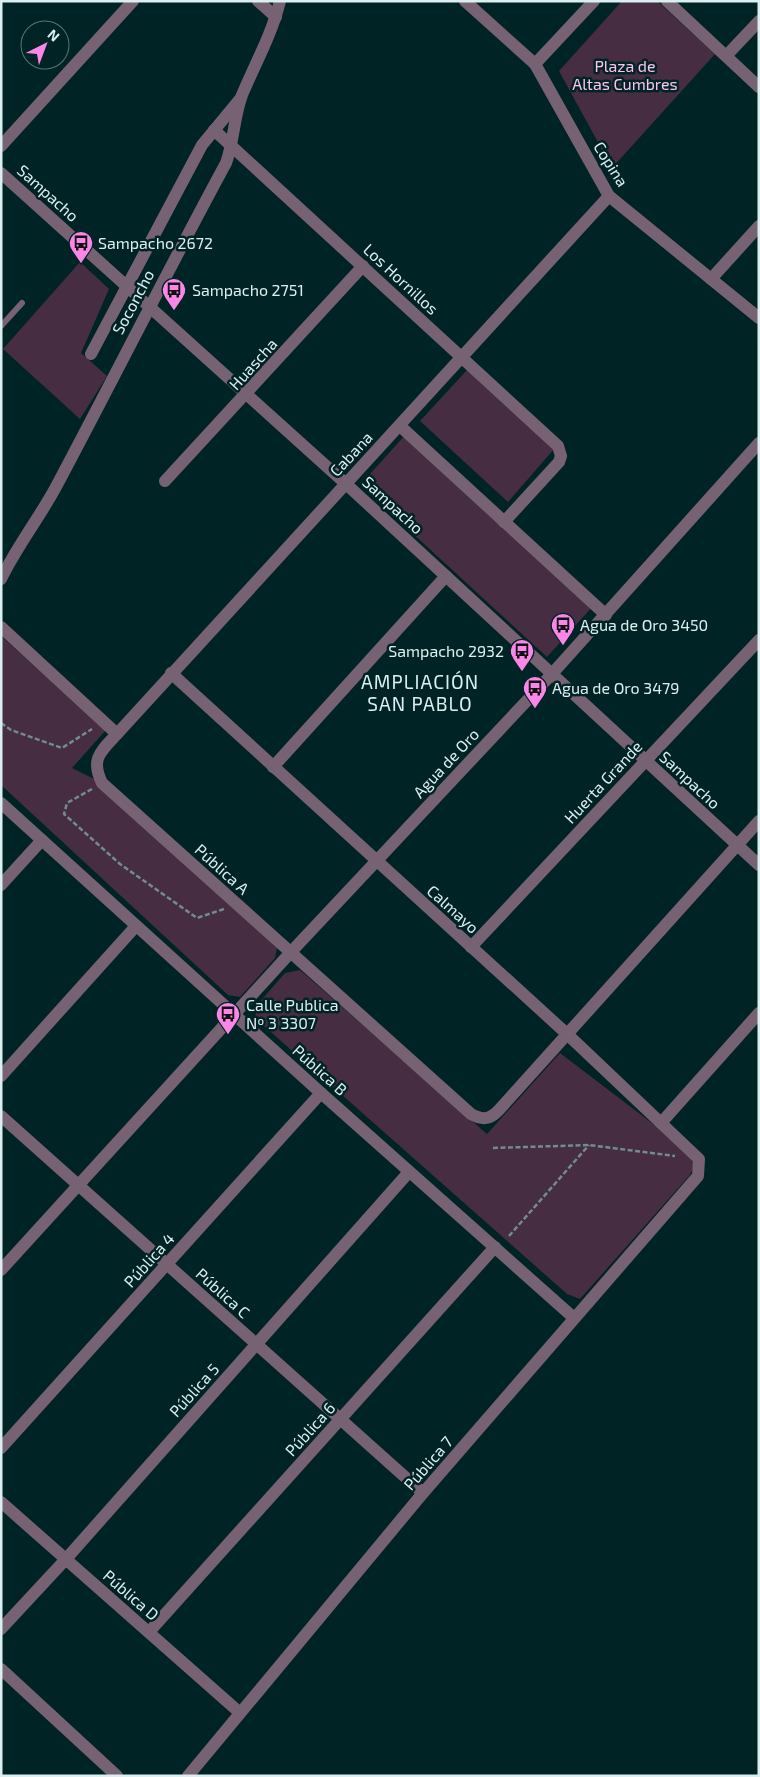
<svg xmlns="http://www.w3.org/2000/svg" width="760" height="1777" font-family="'Exo 2',sans-serif">
<rect width="100%" height="100%" fill="#002325"/>
<g fill="#462d42">
<polygon points="622,1 657,1 715,54 612,168 559,71"/>
<polygon points="80,262 109,289 81,353 107,376 80,419 3,349"/>
<polygon points="468,369 554,449 508,502 420,421"/>
<polygon points="407,433 594,605 547,657 360,485"/>
<polygon points="1,636 106,730 72,768 102,783 277,948 275,958 240,997 228,995 1,785"/>
<polygon points="300,970 487,1134 560,1053 699,1159 689,1176 580,1299 567,1294 255,1018 257,1005 285,973"/>
</g>
<g fill="none" stroke-linecap="round" stroke-linejoin="round">
<g stroke="#728c8e" stroke-width="2.5" stroke-dasharray="5 2.5" stroke-linecap="butt">
<polyline points="1,723 11,730 62,748 92,729"/>
<polyline points="92,789 67,803 64,814 120,864 197,918 224,909"/>
<polyline points="493,1148 589,1145 675,1156"/>
<polyline points="509,1236 589,1145"/>
</g>
<polyline stroke="#776273" stroke-width="6" points="1,326 22,303"/>
<g stroke="#776273" stroke-width="12">
<polyline points="258,1 276,17"/>
<polyline points="465,1 535,64 609,196 759,318"/>
<polyline points="667,1 759,87"/>
<polyline points="726,56 759,21"/>
<polyline points="535,64 594,1"/>
<polyline points="214,130 558,446 561,456 559,462 504,522"/>
<polyline points="1,146 133,1"/>
<polyline points="1,173 345,483 759,865"/>
<polyline points="711,279 759,226"/>
<polyline points="91,354 202,145 240,99"/>
<polyline points="400,426 606,615"/>
<polyline points="165,481 363,266"/>
<path d="M 1,579 C 17,546 40,517 57,485 C 114,378 168,270 226,163 C 234,141 234,116 242,95 C 255,64 272,34 280,1"/>
<path d="M 1,627 L 117,734 C 101,751 90,759 102,783 L 471,1114 C 482,1120 489,1120 498,1111 L 759,821"/>
<polyline points="171,673 567,1034 699,1159 698,1176 423,1493 188,1776"/>
<polyline points="117,734 609,196"/>
<polyline points="273,767 446,576"/>
<polyline points="1,803 321,1093 574,1318"/>
<polyline points="1,885 42,840"/>
<polyline points="471,947 759,640"/>
<polyline points="1,1076 136,926"/>
<polyline points="1,1116 423,1493"/>
<polyline points="661,1123 759,1013"/>
<polyline points="1,1270 291,952 551,675 759,443"/>
<polyline points="1,1448 321,1093"/>
<polyline points="1,1502 239,1712"/>
<polyline points="1,1629 66,1559 409,1172"/>
<polyline points="149,1632 495,1247"/>
<polyline points="1,1669 117,1776"/>
</g>
</g>
<defs>
<g id="bus-pin" transform="scale(1.25)"><path d="M0 17L-7.5 6A9.5 9.5 0 1 1 7.5 6Z" fill="#fa87e8" stroke="#002325"/><path d="M-5-6H5V4H4V6H2V4H-2V6H-4V4H-5ZM-3.5-4V0h7V-4ZM-3.5 1.2v1.5H-2V1.2ZM2 1.2v1.5H3.5V1.2Z" fill="#111"/></g>
</defs>
<g fill-rule="evenodd">
<use href="#bus-pin" x="81" y="243"/>
<use href="#bus-pin" x="174" y="290"/>
<use href="#bus-pin" x="563" y="625"/>
<use href="#bus-pin" x="522" y="651"/>
<use href="#bus-pin" x="535" y="688"/>
<use href="#bus-pin" x="228" y="1014"/>
</g>
<g text-anchor="middle" stroke-width="5" stroke-linejoin="round" paint-order="stroke">
<g font-size="16" fill="#fdc2f1" stroke="#002325">
<text x="625" y="72">Plaza de<tspan x="625" dy="18">Altas Cumbres</tspan></text>
</g>
<g font-size="16" fill="#dceff0" stroke="#002325">
<text transform="translate(611 164) rotate(58)" y="6">Copina</text>
<text transform="translate(48 193) rotate(42)" y="6">Sampacho</text>
<text transform="translate(401 279) rotate(43)" y="6">Los Hornillos</text>
<text transform="translate(133 302) rotate(-62)" y="6">Soconcho</text>
<text transform="translate(253 364) rotate(-48)" y="6">Huascha</text>
<text transform="translate(351 454) rotate(-47)" y="6">Cabana</text>
<text transform="translate(393 505) rotate(43)" y="6">Sampacho</text>
<text transform="translate(446 763) rotate(-47)" y="6">Agua de Oro</text>
<text transform="translate(690 780) rotate(43)" y="6">Sampacho</text>
<text transform="translate(603 782) rotate(-47)" y="6">Huerta Grande</text>
<text transform="translate(222 869) rotate(42)" y="6">Pública A</text>
<text transform="translate(453 909) rotate(42)" y="6">Calmayo</text>
<text transform="translate(320 1070) rotate(42)" y="6">Pública B</text>
<text transform="translate(149 1260) rotate(-48)" y="6">Pública 4</text>
<text transform="translate(223 1293) rotate(42)" y="6">Pública C</text>
<text transform="translate(194 1390) rotate(-48)" y="6">Pública 5</text>
<text transform="translate(310 1429) rotate(-48)" y="6">Pública 6</text>
<text transform="translate(428 1463) rotate(-49)" y="6">Pública 7</text>
<text transform="translate(131 1595) rotate(41)" y="6">Pública D</text>
</g>
<g font-size="16" fill="#dceff0" stroke="#002325" text-anchor="start">
<text x="98" y="249">Sampacho 2672</text>
<text x="192" y="296">Sampacho 2751</text>
<text x="580" y="631">Agua de Oro 3450</text>
<text x="504" y="657" text-anchor="end">Sampacho 2932</text>
<text x="552" y="694">Agua de Oro 3479</text>
<text x="246" y="1011">Calle Publica<tspan x="246" dy="18">Nº 3 3307</tspan></text>
</g>
<g font-size="19" letter-spacing="1" fill="#dceff0" stroke="#002325">
<text x="420" y="689">AMPLIACIÓN<tspan x="420" dy="22">SAN PABLO</tspan></text>
</g>
</g>
<rect width="760" height="1777" fill="none" stroke="#dceff0" stroke-width="5"/>
<g transform="translate(45 45) rotate(42)"><circle r="24" fill="#002325" stroke="#587576"/>
<path d="M0-4L9 19L0 12L-9 19Z" fill="#fa87e8"/>
<text y="-8" font-size="14" font-weight="bold" text-anchor="middle" fill="#dceff0">N</text>
</g>
</svg>
